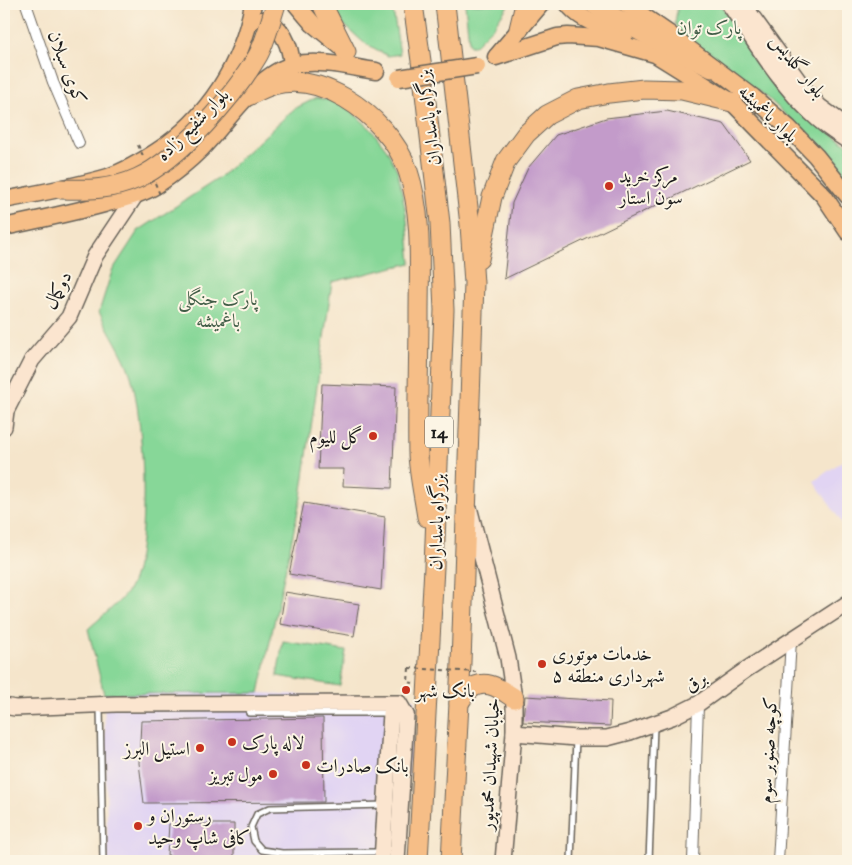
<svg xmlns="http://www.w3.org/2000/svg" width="852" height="865" font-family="'IM FELL DW Pica',Amiri,serif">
<rect width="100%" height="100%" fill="#fcf5e5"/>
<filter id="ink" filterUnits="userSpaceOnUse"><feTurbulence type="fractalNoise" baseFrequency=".02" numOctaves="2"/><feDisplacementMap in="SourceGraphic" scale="10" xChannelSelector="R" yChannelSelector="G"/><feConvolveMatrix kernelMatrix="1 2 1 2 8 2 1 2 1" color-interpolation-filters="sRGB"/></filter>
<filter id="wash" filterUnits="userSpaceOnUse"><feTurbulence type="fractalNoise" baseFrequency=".0096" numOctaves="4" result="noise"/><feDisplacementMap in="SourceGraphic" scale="20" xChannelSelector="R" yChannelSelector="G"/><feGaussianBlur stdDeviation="1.12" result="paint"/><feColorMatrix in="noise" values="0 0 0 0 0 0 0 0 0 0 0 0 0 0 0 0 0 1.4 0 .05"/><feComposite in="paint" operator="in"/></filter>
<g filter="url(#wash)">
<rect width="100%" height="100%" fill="#f5e5cb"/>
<g fill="#e1d4f3">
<polygon points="848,457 848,532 814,481"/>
<polygon points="259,693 415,699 401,861 108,861 104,694"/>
</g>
<g fill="#87d798" stroke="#527a5a">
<polygon points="330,4 392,4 400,54 388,56 363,42 341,22"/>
<polygon points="465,4 509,4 494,26 474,46 470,46 469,42"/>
<polygon points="678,4 720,4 755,57 822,127 848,145 848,184 807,135 767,97 680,34 675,23"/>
<path d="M 316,98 L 341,102 L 371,129 L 387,150 L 398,172 L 407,219 L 411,263 L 332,282 L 301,497 L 259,693 L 104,694 L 88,629 C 100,618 118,604 127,592 C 152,556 144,415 130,373 C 124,355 108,330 99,312 L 112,271 L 138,231 L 219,178 L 294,109 Z"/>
<polygon points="283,641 346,651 340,686 277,676"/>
</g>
<g id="blocks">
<g fill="#c39bca">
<polygon points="667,111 724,124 750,160 504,279 512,203 528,168 556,135 606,118"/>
<polygon points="322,384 396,387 392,488 343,486 344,469 318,469"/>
<polygon points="304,503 385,517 381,590 289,574"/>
<polygon points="285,592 359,604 354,636 280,624"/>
<polygon points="525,696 611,701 610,726 523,722"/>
<polygon points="323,718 324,802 144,803 139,763 141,721"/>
<polygon points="169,824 234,824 234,861 169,861 169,855 167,855"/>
</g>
</g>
</g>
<g filter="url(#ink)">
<use href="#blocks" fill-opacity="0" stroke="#686259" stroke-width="1"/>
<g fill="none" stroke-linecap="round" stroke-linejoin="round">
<g stroke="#686259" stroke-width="8">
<g id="lane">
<polyline points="100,707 103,861"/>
<polyline points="249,713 388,713"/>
<polyline points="380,852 282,853 262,850 254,841 251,827 257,814 270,808 385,805"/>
<polyline points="571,861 576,739"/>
<polyline points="649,861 654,727"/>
</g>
</g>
<g stroke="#686259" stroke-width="12">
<g id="street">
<polyline points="26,4 53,82 79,143"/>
<polyline points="693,861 698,704"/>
<polyline points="778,861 791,640"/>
</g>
</g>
<g stroke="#686259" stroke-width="18">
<g id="secondary">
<path d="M 729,4 C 755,41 778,82 811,113 C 822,124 835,133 848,141"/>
<polyline points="743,4 806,91 819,106 848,127"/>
<polyline points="4,427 6,411 32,360 69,317 95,256 135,196"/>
<polyline points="470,511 508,658 514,698 514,733 503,861"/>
<polyline points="4,706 15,708 116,704 399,703 406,715 397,861"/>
<polyline points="514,733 576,738 607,738 630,732 672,717 698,704 747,669 848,603"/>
<polyline points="382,861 391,713 406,715"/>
</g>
</g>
<g stroke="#686259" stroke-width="19">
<g id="primary">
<polyline points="296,4 313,24 345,50"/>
<path d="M 568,4 C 581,22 606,27 624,37"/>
<polyline points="626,4 668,33 753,97 789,128 816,156 848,196"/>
<path d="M 261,20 C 282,23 291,47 292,66"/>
<polyline points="497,56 541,4"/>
<polyline points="496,57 557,37 568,36 599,38 655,54 732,102 824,196 848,232"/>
<path d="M 4,200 C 39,193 74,187 108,177 C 125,171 141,162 156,152 C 208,118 242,65 253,4"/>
<path d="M 4,227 C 37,220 71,213 104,204 C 122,199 141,195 157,185 C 173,174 188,162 201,149 C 226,124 258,73 293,65 C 320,59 349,67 376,71"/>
</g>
</g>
<g stroke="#686259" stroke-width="21">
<g id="highway">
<polyline points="322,4 346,52"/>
<polyline points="413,4 422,68 440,223 444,310 434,567 418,861"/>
<polyline points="445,4 470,225 474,283 461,663 451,861"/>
<polyline points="594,4 613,17 712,68"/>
<polyline points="519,29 525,4"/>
<path d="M 248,96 C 256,92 265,87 273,85 C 298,78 323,85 345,98 C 372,114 398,141 408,171 C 423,216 419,267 419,314 C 419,360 417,407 418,454 C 419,475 424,497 427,517"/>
<polyline points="479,259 492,197 506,161 526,134 547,115 578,99 609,93 644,89 682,90 732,102"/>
<path d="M 459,703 C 462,699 465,693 469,690 C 485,677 500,689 514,698"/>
</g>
</g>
<polyline stroke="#686259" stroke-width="2" stroke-dasharray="4 4" stroke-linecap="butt" points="409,668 408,682 413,683"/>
<use href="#lane" stroke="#fff" stroke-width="5"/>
<use href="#street" stroke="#fff" stroke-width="10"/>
<use href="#secondary" stroke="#fbe5cf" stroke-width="15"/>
<use href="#primary" stroke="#f6be87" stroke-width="16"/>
<use href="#highway" stroke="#f6be87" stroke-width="19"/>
<g stroke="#686259" stroke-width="19" stroke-linecap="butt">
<polyline id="primary-bridge" points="399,78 477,66"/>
</g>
<g stroke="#686259" stroke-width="21" stroke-linecap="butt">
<path id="highway-bridge" d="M 60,189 C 87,190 112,190 138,178 C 179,159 234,96 257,57 C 265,44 271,19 276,4"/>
</g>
<g stroke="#686259" stroke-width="2" stroke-dasharray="4 4" stroke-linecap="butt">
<polyline points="138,145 144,158"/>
<polyline points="155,183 161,197"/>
<polyline points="409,668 476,672"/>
</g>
<use href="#primary-bridge" stroke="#f6be87" stroke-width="16"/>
<use href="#highway-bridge" stroke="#f6be87" stroke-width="19"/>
</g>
</g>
<g fill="#c8321e" stroke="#fcf5e5" stroke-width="2">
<circle cx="609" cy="186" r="5"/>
<circle cx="373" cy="436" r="5"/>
<circle cx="542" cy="664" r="5"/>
<circle cx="406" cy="690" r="5"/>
<circle cx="232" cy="742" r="5"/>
<circle cx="200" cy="748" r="5"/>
<circle cx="306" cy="765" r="5"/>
<circle cx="273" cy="774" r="5"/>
<circle cx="138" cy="826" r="5"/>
</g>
<g text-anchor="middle" stroke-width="4" stroke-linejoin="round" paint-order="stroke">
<rect fill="#fcf5e5" stroke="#5f5d58" stroke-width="1" x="425" y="416.5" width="28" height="31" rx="4"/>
<g font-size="18" font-weight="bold" fill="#1c1c1c">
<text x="439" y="438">14</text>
</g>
<g font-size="19" fill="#415d47" stroke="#fcf5e5">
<text x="709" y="34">پارک توان</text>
<text x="218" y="305">پارک جنگلی<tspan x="218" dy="22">باغمیشه</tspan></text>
</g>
<g font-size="19" fill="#1c1c1c" stroke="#fcf5e5">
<text transform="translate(799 65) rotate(52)" y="7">بلوار گلدیس</text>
<text transform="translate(68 67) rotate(69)" y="7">کوی سبلان</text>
<text transform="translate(769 113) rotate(44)" y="7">بلوار باغمیشه</text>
<text transform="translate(428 118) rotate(-97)" y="7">بزرگراه پاسداران</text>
<text transform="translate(192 124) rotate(-45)" y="7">بلوار شفیع زاده</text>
<text transform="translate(57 290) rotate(-64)" y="7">دوکمال</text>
<text transform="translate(436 522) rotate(-88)" y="7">بزرگراه پاسداران</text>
<text transform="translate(695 681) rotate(-34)" y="7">برق</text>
<text transform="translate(767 750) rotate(-87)" y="7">کوچه صنوبر سوم</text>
<text transform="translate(489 764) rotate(-87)" y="7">خیابان شهیدان محمدپور</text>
</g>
<g font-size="19" fill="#1c1c1c" stroke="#fcf5e5" text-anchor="start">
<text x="619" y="182">مرکز خرید<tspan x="619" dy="22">سون استار</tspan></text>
<text x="363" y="443" text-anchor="end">گل للیوم</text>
<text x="552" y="660">خدمات موتوری<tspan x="552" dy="22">شهرداری منطقه ۵</tspan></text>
<text x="416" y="697">بانک شهر</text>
<text x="242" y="749">لاله پارک</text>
<text x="190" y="755" text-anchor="end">استیل البرز</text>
<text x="316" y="772">بانک صادرات</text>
<text x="263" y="781" text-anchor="end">مول تبریز</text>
<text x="148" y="822">رستوران و<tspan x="148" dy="22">کافی شاپ وحید</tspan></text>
</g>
</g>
<rect width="852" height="865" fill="none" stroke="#fcf5e5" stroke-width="20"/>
</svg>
